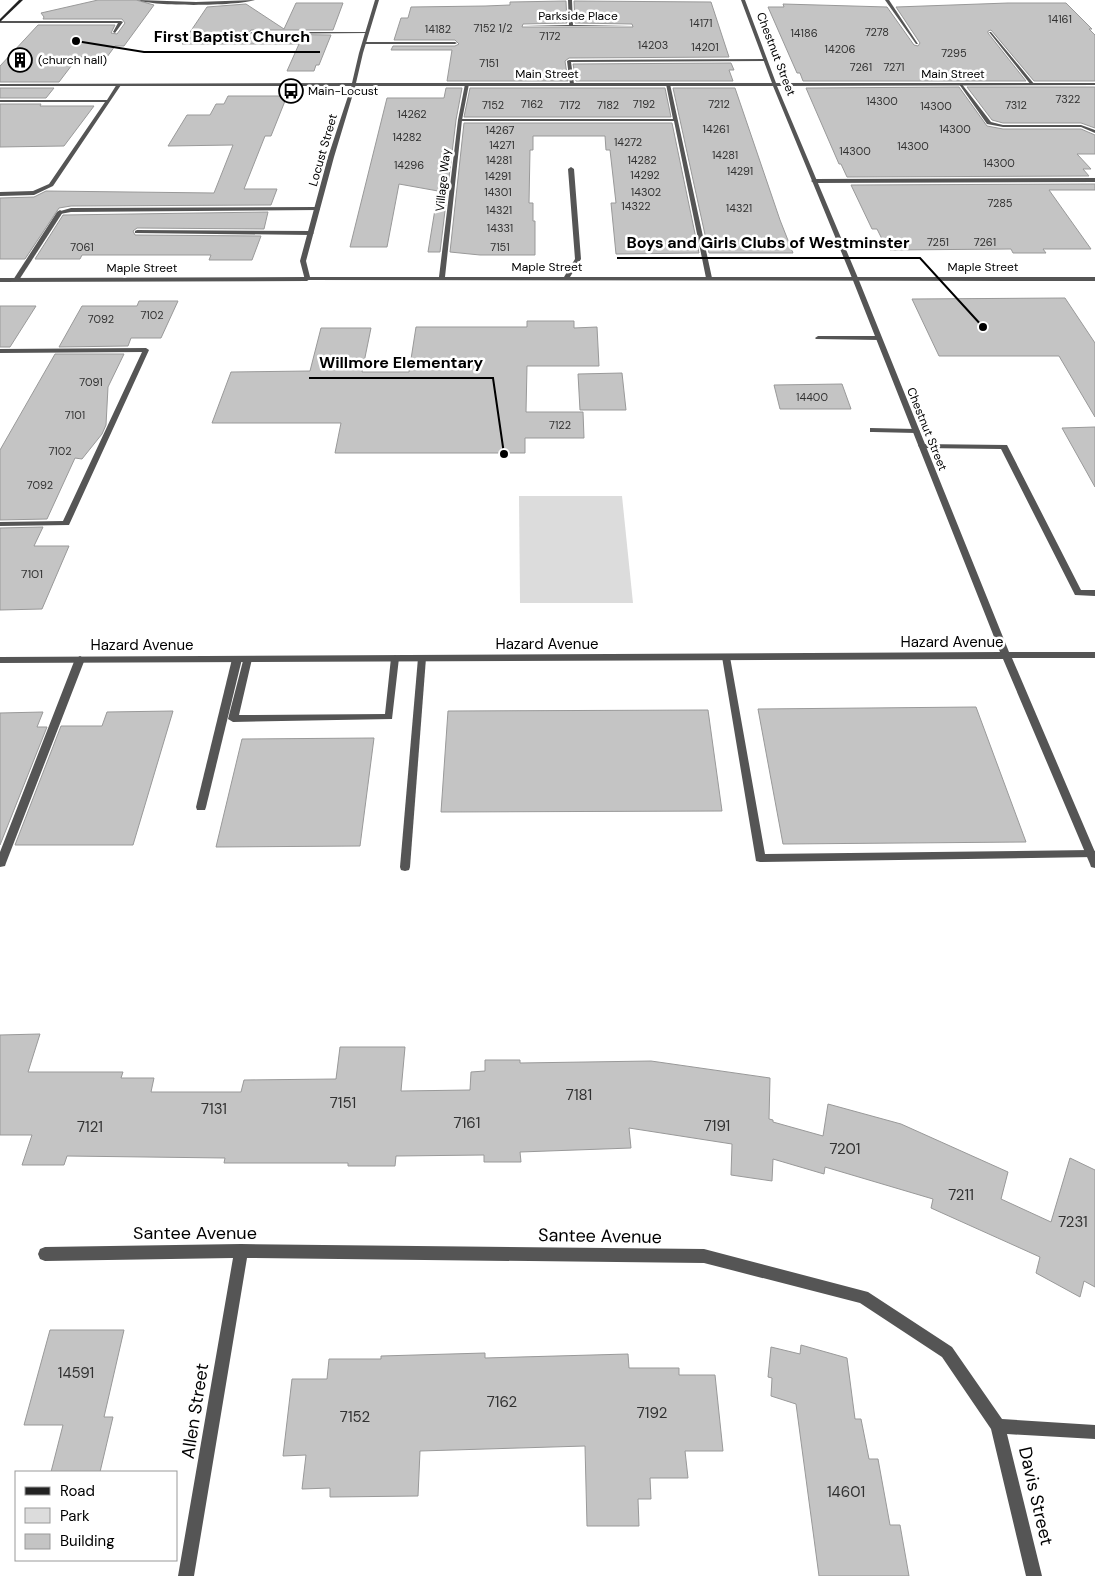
<svg xmlns="http://www.w3.org/2000/svg" width="1095" height="1576" font-family="'DM Sans',sans-serif">
<rect width="100%" height="100%" fill="#fff"/>
<polygon fill="#dcdcdc" points="519,496 622,496 633,603 520,603"/>
<g fill="#c4c4c4" stroke="#999">
<polygon points="98,0 136,0 154,5 124,46 115,46 107,57 78,57 59,82 0,82 0,66 38,25 115,25 111,33 117,34 125,23 122,19 43,19 44,17 41,13"/>
<polygon points="566,1 567,23 523,24 522,27 633,27 632,24 575,23 574,1 711,2 729,57 569,58 565,61 568,81 447,81 452,50 391,50 393,46 455,46 459,44 455,40 394,40 401,18 408,18 411,7 485,6 510,5 510,2"/>
<polygon points="296,3 343,3 333,30 251,30 248,34 331,35 319,65 316,65 314,71 287,71 299,44 182,44 207,7 246,4 284,29"/>
<polygon points="1008,3 1066,3 1092,29 1089,29 1095,35 1095,81 1034,81 991,30 988,31 988,33 1026,81 803,81 800,73 797,73 768,7 784,7 783,4 887,7 914,45 918,46 920,43 896,7"/>
<polygon points="731,63 734,70 729,70 733,81 576,81 573,64"/>
<polygon points="959,87 987,126 1003,129 1081,129 1095,135 1095,154 1077,154 1091,169 1083,169 1089,176 847,177 841,164 839,164 806,88"/>
<polygon points="967,87 1095,87 1095,128 1081,123 1003,123 992,120"/>
<polygon points="0,88 54,88 46,98 0,98"/>
<polygon points="446,88 462,88 456,120 440,252 428,252 438,191 399,184 387,247 350,247 387,98 444,98"/>
<polygon points="470,88 665,88 671,117 464,117"/>
<polygon points="673,88 735,88 780,220 793,253 709,253"/>
<polygon points="228,96 287,96 271,136 265,136 244,189 277,189 271,205 71,206 59,208 25,259 0,259 0,198 34,197 46,191 214,193 233,145 168,146 187,115 210,115 216,104 224,104"/>
<polygon points="0,104 41,104 40,106 94,106 64,146 0,147"/>
<polygon points="464,123 672,123 699,253 616,254 611,203 616,203 610,150 606,150 605,136 533,136 533,150 530,150 529,203 533,203 533,221 535,221 535,255 480,255 450,252"/>
<polygon points="1095,184 1095,190 1049,190 1091,249 1043,249 1046,253 1013,253 1011,249 890,250 885,241 883,241 877,229 872,229 851,185"/>
<polygon points="268,212 264,229 137,228 133,231 135,235 261,236 252,260 209,260 211,255 82,255 80,259 35,259 63,215"/>
<polygon points="1065,298 1095,343 1095,417 1059,356 939,356 912,299"/>
<polygon points="139,301 178,301 161,338 131,338 128,346 59,347 82,306 137,306"/>
<polygon points="0,306 36,306 10,347 0,347"/>
<polygon points="527,321 574,321 574,328 597,327 599,366 527,366 526,412 583,412 584,438 525,438 525,453 335,453 341,423 212,423 231,372 310,371 321,328 371,328 362,372 409,372 416,327 527,327"/>
<polygon points="55,354 124,354 108,387 106,425 102,434 82,459 75,458 47,519 0,520 0,450"/>
<polygon points="622,373 626,410 580,410 578,374"/>
<polygon points="842,384 851,409 780,409 774,385"/>
<polygon points="1095,427 1095,487 1062,428"/>
<polygon points="43,527 34,546 69,546 42,609 0,610 0,528"/>
<polygon points="976,707 1026,842 783,844 758,709"/>
<polygon points="708,710 722,811 441,812 448,711"/>
<polygon points="173,711 133,845 15,845 61,726 102,726 107,712"/>
<polygon points="43,712 37,727 47,727 0,845 0,713"/>
<polygon points="374,738 360,846 216,847 242,739"/>
<polygon points="40,1034 28,1072 123,1072 121,1078 154,1078 151,1092 241,1092 244,1080 336,1079 340,1047 405,1047 401,1091 470,1090 471,1072 485,1071 485,1060 520,1060 520,1063 651,1061 770,1078 769,1119 773,1120 773,1122 823,1136 828,1104 901,1124 1008,1172 1001,1199 1051,1222 1070,1158 1095,1170 1095,1287 1084,1281 1080,1297 1036,1273 1040,1257 931,1208 933,1199 825,1167 824,1174 773,1159 772,1181 731,1175 732,1144 629,1128 631,1148 520,1152 521,1162 484,1162 484,1155 396,1156 395,1166 348,1166 348,1163 224,1163 225,1158 67,1156 64,1165 22,1165 32,1135 0,1135 0,1035"/>
<polygon points="50,1330 124,1330 104,1417 113,1417 100,1472 51,1472 63,1425 24,1425"/>
<polygon points="801,1345 847,1358 855,1419 861,1419 869,1459 878,1459 890,1525 900,1525 909,1576 819,1576 796,1404 771,1396 772,1378 768,1377 771,1347 800,1354"/>
<polygon points="485,1353 485,1358 628,1354 629,1368 679,1368 679,1375 715,1375 723,1451 685,1451 688,1478 650,1478 651,1499 638,1499 639,1526 587,1526 585,1446 420,1451 418,1496 330,1497 330,1488 302,1489 306,1455 283,1456 292,1379 327,1379 329,1359 381,1359 381,1356"/>
</g>
<g fill="none" stroke-linecap="round" stroke-linejoin="round">
<g fill="#555" fill-rule="evenodd">
<polygon points="885,0 889,0 918,44 916,44"/>
<polygon points="0,21 121,21 123,22 115,33 113,32 118,23 0,23"/>
<polygon points="251,32 367,32 369,33 250,34"/>
<polygon points="989,32 991,32 1035,85 1031,85"/>
<polygon points="364,42 455,42 457,43 455,44 363,44"/>
<polygon points="765,59 767,61 571,62 574,84 572,85 570,84 567,61 569,60"/>
<polygon points="668,83 670,84 712,278 709,280 706,278 674,121 460,121 458,120 460,119 673,119 666,84"/>
<polygon points="961,83 991,122 1003,125 1081,125 1095,130 1095,133 1081,127 1003,127 987,124 959,84"/>
<polygon points="117,84 121,85 53,186 34,195 0,196 0,192 33,191 49,184 105,102 0,102 0,100 107,100"/>
<polygon points="1095,178 1095,182 814,183 811,181 814,179"/>
<polygon points="317,207 320,209 319,210 71,212 60,214 57,212 71,208"/>
<polygon points="137,230 311,231 314,233 311,235 135,233 135,231"/>
<polygon points="818,336 879,336 882,338 879,340 816,339 815,338"/>
<polygon points="0,349 146,348 149,350 69,525 0,526 0,522 63,521 142,352 0,353"/>
<polygon points="870,428 916,429 920,431 916,433 873,432 870,432"/>
<polygon points="919,444 1007,445 1081,590 1095,590 1095,596 1075,595 1001,449 922,448 918,446"/>
<polygon points="726,654 730,657 765,854 1091,850 1095,851 1095,857 760,862 756,861 722,657"/>
<polygon points="395,655 399,658 392,719 233,722 228,719 244,657 250,657 252,659 239,715 385,714 391,658"/>
<polygon points="422,655 426,658 410,867 409,870 405,871 401,870 400,867 418,658"/>
<polygon points="80,656 85,659 6,863 5,866 0,867 0,852 75,659"/>
<polygon points="237,656 242,659 206,807 205,810 197,810 196,807 232,659"/>
</g>
<g fill="#555" fill-rule="evenodd">
<path d="M 138,0 L 196,2 L 255,0 C 238,6 155,7 138,0 Z"/>
<polygon points="568,0 572,0 573,25 632,26 523,26 569,25"/>
<polygon points="354,83 356,84 334,157 306,261 310,277 439,277 458,120 465,84 467,83 469,84 462,120 445,277 564,277 575,259 568,169 571,167 574,169 581,259 570,277 1095,277 1095,281 305,280 300,261 328,157 352,84"/>
<polygon points="60,210 63,212 19,280 14,281 13,280 57,212"/>
<polygon points="241,1244 704,1249 868,1292 952,1347 1002,1419 1095,1425 1095,1439 1007,1434 1042,1576 1026,1576 991,1429 942,1357 860,1303 704,1263 247,1258 194,1576 178,1576 233,1258 45,1261 40,1259 38,1254 40,1249 45,1247"/>
</g>
<g fill="#555" fill-rule="evenodd">
<polygon points="375,0 379,0 363,53 356,83 772,83 741,0 745,0 776,83 1095,83 1095,85 777,86 858,278 1009,652 1095,652 1095,658 1012,658 1095,852 1095,868 1091,867 1090,864 1003,659 0,663 0,657 1000,652 852,278 773,86 0,86 0,84 352,83 359,53"/>
<polygon points="0,278 307,277 310,279 307,281 0,282"/>
</g>
<polygon fill="#222" fill-rule="evenodd" points="19,0 23,0 0,22 0,19"/>
</g>
<defs>
<g id="building-ring" transform="scale(1.25)"><circle r="9.5" fill="#fff" stroke="#000" stroke-width="1.5"/><path d="M-4-6H4V6H1V3H-1V6H-4ZM-2.5-4.3h1.7v1.8h-1.7ZM.8-4.3h1.7v1.8H.8ZM-2.5-1h1.7V.8h-1.7ZM.8-1h1.7V.8H.8Z" fill="#000"/></g>
<g id="bus-ring" transform="scale(1.25)"><circle r="9.5" fill="#fff" stroke="#000" stroke-width="1.5"/><path d="M-5-6H5V4H4V6H2V4H-2V6H-4V4H-5ZM-3.5-4V0h7V-4ZM-3.5 1.2v1.5H-2V1.2ZM2 1.2v1.5H3.5V1.2Z" fill="#000"/></g>
</defs>
<g fill-rule="evenodd">
<use href="#building-ring" x="20" y="60"/>
<use href="#bus-ring" x="291" y="91"/>
</g>
<g text-anchor="middle" stroke-width="5" stroke-linejoin="round" paint-order="stroke">
<g font-size="11" fill="#313131">
<text x="1060" y="23">14161</text>
<text x="701" y="27">14171</text>
<text x="493" y="32">7152 1/2</text>
<text x="438" y="33">14182</text>
<text x="877" y="36">7278</text>
<text x="804" y="37">14186</text>
<text x="550" y="40">7172</text>
<text x="653" y="49">14203</text>
<text x="705" y="51">14201</text>
<text x="840" y="53">14206</text>
<text x="954" y="57">7295</text>
<text x="489" y="67">7151</text>
<text x="861" y="71">7261</text>
<text x="894" y="71">7271</text>
<text x="1068" y="103">7322</text>
<text x="882" y="105">14300</text>
<text x="532" y="108">7162</text>
<text x="644" y="108">7192</text>
<text x="719" y="108">7212</text>
<text x="493" y="109">7152</text>
<text x="570" y="109">7172</text>
<text x="608" y="109">7182</text>
<text x="1016" y="109">7312</text>
<text x="936" y="110">14300</text>
<text x="412" y="118">14262</text>
<text x="716" y="133">14261</text>
<text x="955" y="133">14300</text>
<text x="500" y="134">14267</text>
<text x="407" y="141">14282</text>
<text x="628" y="146">14272</text>
<text x="502" y="149">14271</text>
<text x="913" y="150">14300</text>
<text x="855" y="155">14300</text>
<text x="725" y="159">14281</text>
<text x="499" y="164">14281</text>
<text x="642" y="164">14282</text>
<text x="999" y="167">14300</text>
<text x="409" y="169">14296</text>
<text x="740" y="175">14291</text>
<text x="645" y="179">14292</text>
<text x="498" y="180">14291</text>
<text x="498" y="196">14301</text>
<text x="646" y="196">14302</text>
<text x="1000" y="207">7285</text>
<text x="636" y="210">14322</text>
<text x="739" y="212">14321</text>
<text x="499" y="214">14321</text>
<text x="500" y="232">14331</text>
<text x="938" y="246">7251</text>
<text x="985" y="246">7261</text>
<text x="82" y="251">7061</text>
<text x="500" y="251">7151</text>
<text x="152" y="319">7102</text>
<text x="101" y="323">7092</text>
<text x="91" y="386">7091</text>
<text x="812" y="401">14400</text>
<text x="75" y="419">7101</text>
<text x="560" y="429">7122</text>
<text x="60" y="455">7102</text>
<text x="40" y="489">7092</text>
</g>
<g font-size="12" fill="#000" stroke="#fff">
<text x="578" y="20">Parkside Place</text>
<text transform="translate(776 54) rotate(69)" y="4">Chestnut Street</text>
<text x="547" y="78">Main Street</text>
<text x="953" y="78">Main Street</text>
<text transform="translate(323 150) rotate(-74)" y="4">Locust Street</text>
<text transform="translate(443 180) rotate(-84)" y="4">Village Way</text>
<text x="547" y="271">Maple Street</text>
<text x="983" y="271">Maple Street</text>
<text x="142" y="272">Maple Street</text>
<text transform="translate(927 429) rotate(68)" y="4">Chestnut Street</text>
</g>
<g font-size="12" fill="#000" stroke="#fff" text-anchor="start">
<text x="38" y="64">(church hall)</text>
<text x="308" y="95">Main-Locust</text>
</g>
<g font-size="12" fill="#313131">
<text x="32" y="578">7101</text>
</g>
<g font-size="15" fill="#000" stroke="#fff">
<text x="952" y="647">Hazard Avenue</text>
<text x="547" y="649">Hazard Avenue</text>
<text x="142" y="650">Hazard Avenue</text>
</g>
<g font-size="15" fill="#313131">
<text x="579" y="1100">7181</text>
<text x="343" y="1108">7151</text>
<text x="214" y="1114">7131</text>
<text x="467" y="1128">7161</text>
<text x="717" y="1131">7191</text>
<text x="90" y="1132">7121</text>
<text x="845" y="1154">7201</text>
<text x="961" y="1200">7211</text>
<text x="1073" y="1227">7231</text>
<text x="76" y="1378">14591</text>
<text x="502" y="1407">7162</text>
<text x="652" y="1418">7192</text>
<text x="355" y="1422">7152</text>
<text x="846" y="1497">14601</text>
</g>
<g font-size="18" fill="#000" stroke="#fff">
<text x="195" y="1239">Santee Avenue</text>
<text transform="translate(600 1236) rotate(1)" y="6">Santee Avenue</text>
<text transform="translate(195 1411) rotate(-81)" y="6">Allen Street</text>
<text transform="translate(1036 1496) rotate(77)" y="6">Davis Street</text>
</g>
</g>
<path fill="none" stroke="#000" stroke-width="2" d="M76 41L144 52H320M983 327L920 258H617M504 454L493 378H309"/>
<g fill="#000" stroke="#fff" stroke-width="2">
<circle cx="76" cy="41" r="5"/>
<circle cx="983" cy="327" r="5"/>
<circle cx="504" cy="454" r="5"/>
</g>
<g font-size="16" text-anchor="middle" font-weight="bold" fill="#000" stroke="#fff" stroke-width="5" stroke-linejoin="round" paint-order="stroke">
<text x="232" y="42">First Baptist Church</text>
<text x="768" y="248">Boys and Girls Clubs of Westminster</text>
<text x="401" y="368">Willmore Elementary</text>
</g>
<rect x="15" y="1471" width="162" height="90" fill="#ffffff" stroke="#999999"/>
<rect x="25" y="1487" width="25" height="8" fill="#222222" stroke="#999999"/>
<text x="60" y="1496" font-size="15" fill="#000000">Road</text>
<rect x="25" y="1508" width="25" height="15" fill="#dcdcdc" stroke="#999999"/>
<text x="60" y="1521" font-size="15" fill="#000000">Park</text>
<rect x="25" y="1534" width="25" height="15" fill="#c4c4c4" stroke="#999999"/>
<text x="60" y="1546" font-size="15" fill="#000000">Building</text>
</svg>
